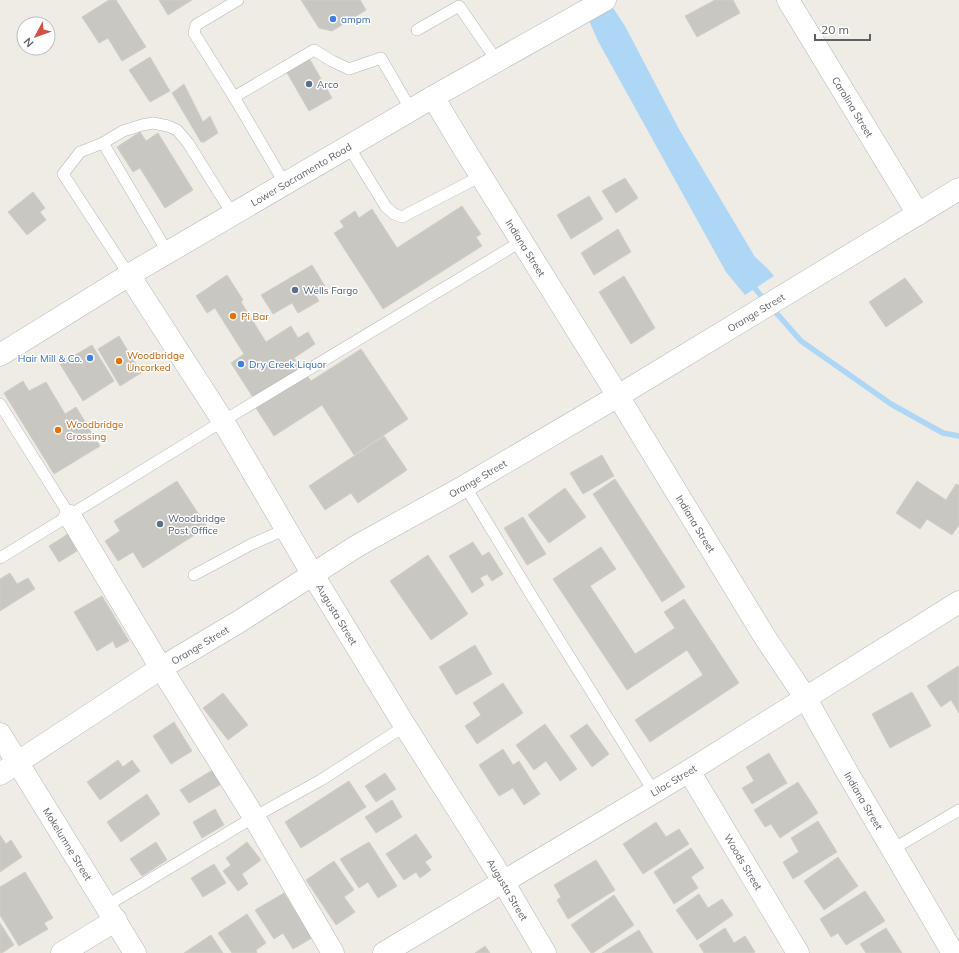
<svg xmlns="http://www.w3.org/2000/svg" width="959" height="953" font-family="Mulish,sans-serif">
<rect width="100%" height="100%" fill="#eeece5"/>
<polygon fill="#aed6f5" points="580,0 608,0 625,26 680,131 755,257 767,268 774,276 745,295 726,272 598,41"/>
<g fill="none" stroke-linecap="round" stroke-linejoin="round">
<g stroke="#aed6f5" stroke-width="5.5">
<polyline points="751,284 765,300"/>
<polyline points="772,308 801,341 891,404 943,433 959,436"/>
</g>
</g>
<g fill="#c9c7c2" stroke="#d2cec4">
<polygon points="109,0 116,0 146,47 122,61 108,38 99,43 82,17"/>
<polygon points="159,0 192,0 168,15"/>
<polygon points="301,0 360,0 366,10 332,31 319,28"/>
<polygon points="715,0 733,0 740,13 697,37 685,16"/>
<polygon points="150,57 170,91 150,102 129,70"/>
<polygon points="309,58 332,98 309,111 286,71"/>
<polygon points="184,84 203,122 210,116 218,133 204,142 201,142 172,93"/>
<polygon points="140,132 146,141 158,133 193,190 165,208 140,168 133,172 117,147"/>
<polygon points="625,178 638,198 616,213 602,191"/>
<polygon points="33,192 45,208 40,212 46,220 27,235 8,212"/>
<polygon points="589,196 603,219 571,239 557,215"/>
<polygon points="462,206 481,234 476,237 482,246 383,309 334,233 344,227 340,221 355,211 359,218 372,209 397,248"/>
<polygon points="618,229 631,252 594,275 581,253"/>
<polygon points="312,265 325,286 314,293 319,301 298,313 292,303 273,314 261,295"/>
<polygon points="227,275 243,300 241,302 266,342 291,326 298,338 308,332 315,344 294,358 301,369 254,399 231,363 244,354 215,308 207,313 196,296"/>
<polygon points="624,276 655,328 631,344 599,292"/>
<polygon points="905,278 923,302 886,327 869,302"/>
<polygon points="119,336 141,373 120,386 98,349"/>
<polygon points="92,345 114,381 83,401 60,364"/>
<polygon points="361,349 408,419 354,455 322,405 274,436 256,408 307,375 311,381"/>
<polygon points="23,381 29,391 46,382 65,414 76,407 100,446 54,474 4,393"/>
<polygon points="384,436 407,470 358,503 351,493 325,510 309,486"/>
<polygon points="602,455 614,476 583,494 570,473"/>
<polygon points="615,479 685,587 662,602 593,494"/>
<polygon points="177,481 207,527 143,568 133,552 118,561 105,541 120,531 114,521"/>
<polygon points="917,481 946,500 956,484 959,485 959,525 952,535 927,519 920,529 896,513"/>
<polygon points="565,488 586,517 549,543 528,515"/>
<polygon points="523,517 546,554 527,565 504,528"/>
<polygon points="68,534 77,551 59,562 49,546"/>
<polygon points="473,542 482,556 489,552 503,574 492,581 487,574 480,578 484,585 472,593 449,556"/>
<polygon points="601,547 616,569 590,586 635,654 675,628 664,612 684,599 739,683 650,742 635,720 703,675 687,650 627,690 553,579"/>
<polygon points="428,555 468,614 431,640 390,581"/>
<polygon points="10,573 17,584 28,578 35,589 0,611 0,579"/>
<polygon points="102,596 129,641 116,648 113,641 97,651 74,612"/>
<polygon points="475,645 492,674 456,695 439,667"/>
<polygon points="958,666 959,668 959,713 951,700 941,707 927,686"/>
<polygon points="503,683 523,713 477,744 465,726 481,715 473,703"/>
<polygon points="912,692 931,726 890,748 872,714"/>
<polygon points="223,693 248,725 228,740 203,708"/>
<polygon points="174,722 192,751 171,764 153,736"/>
<polygon points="545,724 577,769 560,781 546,761 534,770 516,745"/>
<polygon points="587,724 609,754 592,767 570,736"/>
<polygon points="503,749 513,765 519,761 540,794 524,805 513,788 499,796 479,765"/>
<polygon points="769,753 787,783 752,804 742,788 754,781 746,767"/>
<polygon points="118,760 123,767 132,760 140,771 100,800 87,782"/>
<polygon points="214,769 223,783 189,803 180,790"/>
<polygon points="385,773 396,789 376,802 365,786"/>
<polygon points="349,781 366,807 301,848 285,822"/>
<polygon points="798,782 818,813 780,838 771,824 765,827 754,810"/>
<polygon points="147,794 160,814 121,842 107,822"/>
<polygon points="392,800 402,817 376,833 365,817"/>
<polygon points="215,809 224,825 202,838 193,822"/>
<polygon points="818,821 837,852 793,879 783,862 799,852 791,838"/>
<polygon points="656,822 666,837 679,829 689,844 643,874 623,844"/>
<polygon points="416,834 432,857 425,862 431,870 420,878 416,872 404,880 386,854"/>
<polygon points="0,835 6,844 11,840 22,857 0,872"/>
<polygon points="156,842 167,860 142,876 130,859"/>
<polygon points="247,842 261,860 242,874 248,884 238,891 223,871 231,865 226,858"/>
<polygon points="369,842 397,886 378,898 368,882 359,888 340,859"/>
<polygon points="691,848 704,868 691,877 698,888 674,904 654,872"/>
<polygon points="838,857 858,886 824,910 804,881"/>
<polygon points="596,860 615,890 568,919 557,900 561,897 554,885"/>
<polygon points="334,861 354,890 344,897 355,912 336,925 306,880"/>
<polygon points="214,864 226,883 203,897 191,878"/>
<polygon points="25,872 53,918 44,923 48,929 19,946 0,915 0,887"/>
<polygon points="865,891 885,921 846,945 838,933 831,937 820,919"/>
<polygon points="284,893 312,938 293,949 283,933 274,939 255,910"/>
<polygon points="699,894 708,908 722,899 733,915 697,940 676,910"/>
<polygon points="614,895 634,925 593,953 591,953 571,925"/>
<polygon points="247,914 266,943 256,950 257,953 232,953 218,933"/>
<polygon points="0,923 14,945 2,953 0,953"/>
<polygon points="725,928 734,943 745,936 755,952 753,953 704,953 699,945"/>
<polygon points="886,928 902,953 866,953 860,944"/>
<polygon points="639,930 653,953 602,953"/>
<polygon points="211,935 223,953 184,953"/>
<polygon points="485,946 490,953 475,953"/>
</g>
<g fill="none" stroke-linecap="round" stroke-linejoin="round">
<g stroke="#b5b7ba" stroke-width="12">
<g id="service">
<polyline points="417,30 459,6 497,61"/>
<polyline points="234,97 194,33 196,25 238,0"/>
<polyline points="103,143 123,131 142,125 153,123 168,126 177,130 188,143 233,215"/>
<polyline points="349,147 386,207 394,214 402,217 481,176"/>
<polyline points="285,184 234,97 314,50 332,61 349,69 381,58 411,110"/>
<polyline points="129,275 63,174 80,152 103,143 168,253"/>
<polyline points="0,404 70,516"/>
<polyline points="465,486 533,598 654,792"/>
<polyline points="0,558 223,421 522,241"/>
<polyline points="194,575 250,545 286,529"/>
<polyline points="893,849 959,810"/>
<polyline points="106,906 254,817 321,780 405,726"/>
</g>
</g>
<g stroke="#b5b7ba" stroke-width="23">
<g id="minor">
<path id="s1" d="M 788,0 L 918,214"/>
<path id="s2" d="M 433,97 L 463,147 L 618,396 L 766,639 L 805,697 L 847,772 L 953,953"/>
<path id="s3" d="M 129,275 L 223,421 L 313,575 L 405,726 L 495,868 L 545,953"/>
<polyline points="70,516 161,668 254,817 333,953"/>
<path id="s4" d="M 0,734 L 135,953"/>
<path id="s5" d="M 689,771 L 798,953"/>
<path id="s6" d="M 0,774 L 161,668 L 240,621 L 357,546 L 465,486 L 618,396 L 959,189"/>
<polyline points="62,953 116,920"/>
<path id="s7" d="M 384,953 L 689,771 L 959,602"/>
</g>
</g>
<g stroke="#b4b7bb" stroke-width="23">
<g id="secondary">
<path id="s8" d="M 0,355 L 129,275 L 433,97 L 605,0"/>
</g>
</g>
<use href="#service" stroke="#fff" stroke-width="11"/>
<use href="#minor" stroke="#fff" stroke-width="22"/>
<use href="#secondary" stroke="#fff" stroke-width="22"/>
</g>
<g fill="#3f7fe0" stroke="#fff" stroke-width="1.5">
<circle cx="333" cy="19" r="4"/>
<circle cx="90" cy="358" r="4"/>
<circle cx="241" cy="364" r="4"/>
</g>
<g fill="#5c6f8a" stroke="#fff" stroke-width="1.5">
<circle cx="309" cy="84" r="4"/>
<circle cx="295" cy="290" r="4"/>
<circle cx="160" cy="524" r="4"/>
</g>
<g fill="#e8710a" stroke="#fff" stroke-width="1.5">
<circle cx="233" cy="316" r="4"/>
<circle cx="119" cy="361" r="4"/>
<circle cx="58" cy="430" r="4"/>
</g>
<g text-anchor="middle" stroke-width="3" stroke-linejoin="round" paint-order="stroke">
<g font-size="10" fill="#366cbe" stroke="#fff" text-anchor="start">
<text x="341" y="23">ampm</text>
<text x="82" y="362" text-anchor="end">Hair Mill &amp; Co.</text>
<text x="249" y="368">Dry Creek Liquor</text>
</g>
<g font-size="10" fill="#4e5e75" stroke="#fff" text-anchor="start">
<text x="317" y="88">Arco</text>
<text x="303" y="294">Wells Fargo</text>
<text x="168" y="522">Woodbridge<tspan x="168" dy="12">Post Office</tspan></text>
</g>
<g font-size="10" fill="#5d6064" stroke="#fff">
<text dy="4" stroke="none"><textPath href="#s1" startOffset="125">Carolina Street</textPath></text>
<text dy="4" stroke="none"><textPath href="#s8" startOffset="351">Lower Sacramento Road</textPath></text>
<text dy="4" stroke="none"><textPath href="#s2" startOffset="177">Indiana Street</textPath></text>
<text dy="4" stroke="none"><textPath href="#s6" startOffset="886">Orange Street</textPath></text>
<text dy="4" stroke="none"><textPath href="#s6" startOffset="562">Orange Street</textPath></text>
<text dy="4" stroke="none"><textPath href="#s2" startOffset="501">Indiana Street</textPath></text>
<text dy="4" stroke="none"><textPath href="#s3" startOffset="398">Augusta Street</textPath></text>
<text dy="4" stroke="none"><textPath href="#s6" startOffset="238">Orange Street</textPath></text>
<text dy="4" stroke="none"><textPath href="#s7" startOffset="337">Lilac Street</textPath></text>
<text dy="4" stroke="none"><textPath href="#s2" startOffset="825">Indiana Street</textPath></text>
<text dy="4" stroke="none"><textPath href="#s4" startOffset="129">Mokelumne Street</textPath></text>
<text dy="4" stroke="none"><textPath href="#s5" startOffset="106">Woods Street</textPath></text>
<text dy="4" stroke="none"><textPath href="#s3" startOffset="722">Augusta Street</textPath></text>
</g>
<g font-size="10" fill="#c56008" stroke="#fff" text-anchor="start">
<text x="241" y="320">Pi Bar</text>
<text x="127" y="359">Woodbridge<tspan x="127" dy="12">Uncorked</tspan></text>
<text x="66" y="428">Woodbridge<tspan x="66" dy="12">Crossing</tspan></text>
</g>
</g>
<g transform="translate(36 36) rotate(229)"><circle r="19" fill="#ffffff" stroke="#bebfc1"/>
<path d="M0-3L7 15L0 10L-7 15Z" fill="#d55044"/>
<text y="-6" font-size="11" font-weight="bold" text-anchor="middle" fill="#5d6064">N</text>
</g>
<path d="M815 34v6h55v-6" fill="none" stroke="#5d6064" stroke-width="2"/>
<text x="821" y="34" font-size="12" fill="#5d6064" stroke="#ffffff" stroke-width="3" paint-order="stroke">20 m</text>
</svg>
